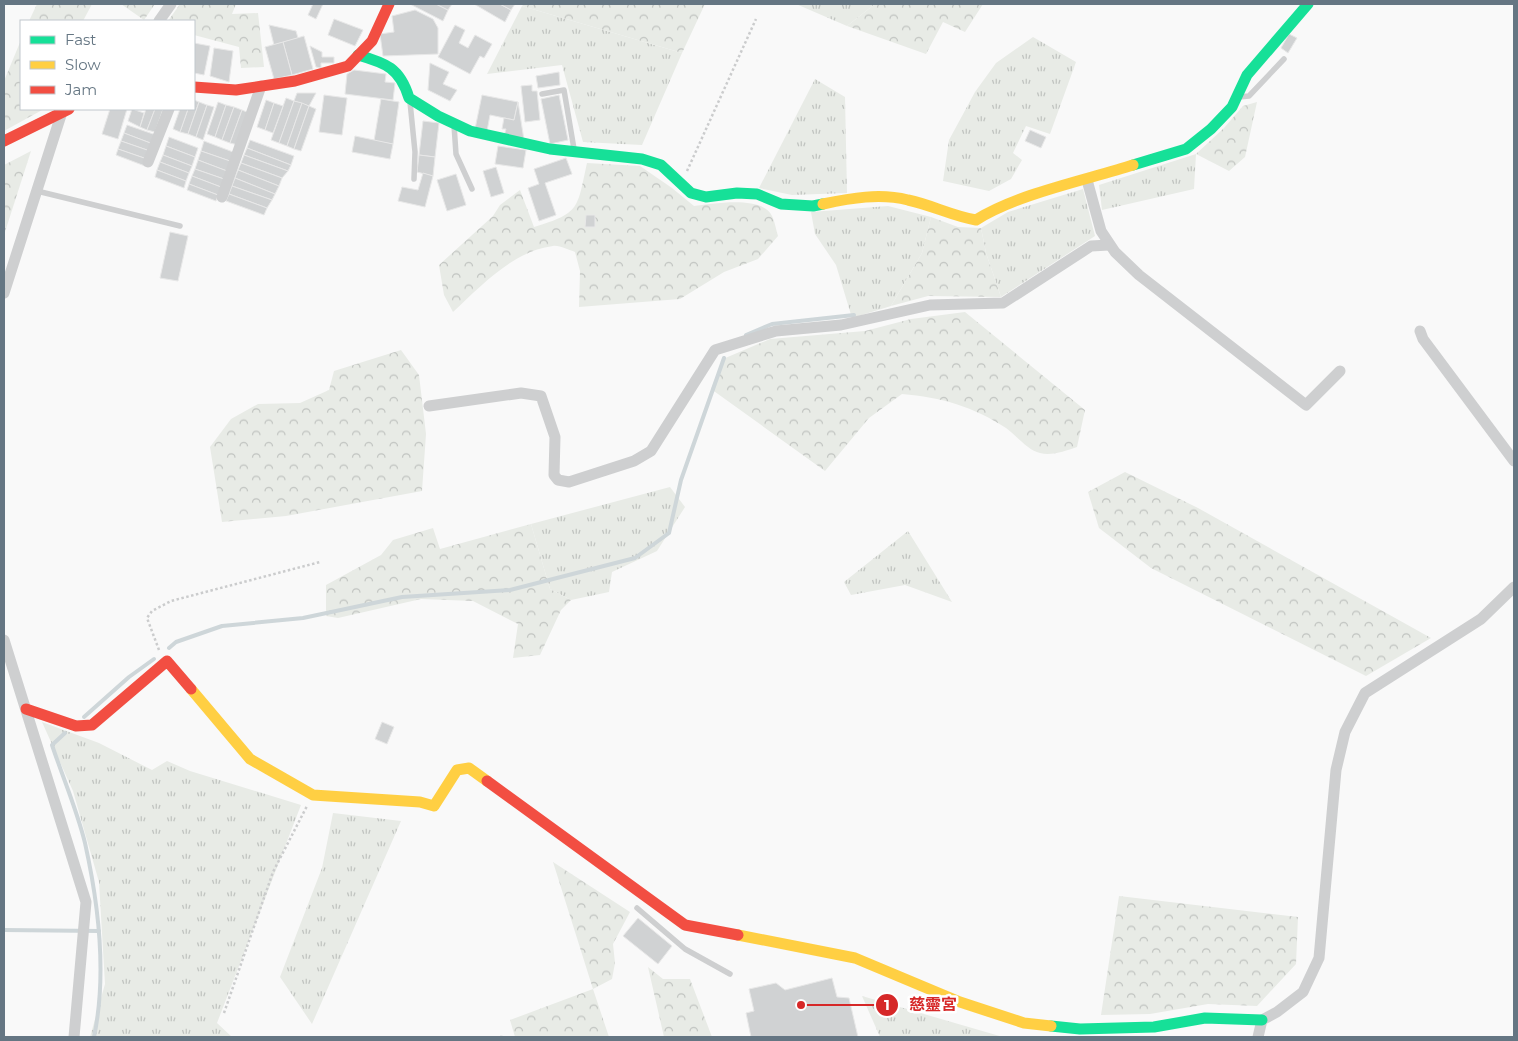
<svg xmlns="http://www.w3.org/2000/svg" width="1518" height="1041" font-family="Montserrat,'Noto Sans TC',sans-serif">
<defs>
<pattern id="grass-tufts" width="24" height="20" patternUnits="userSpaceOnUse" patternTransform="scale(1.25)"><rect width="24" height="20" fill="#e8ebe6"/><path d="M3 7l-1-3M5 7V3M7 7l1-3M15 17l-1-3M17 17v-4M19 17l1-3" fill="none" stroke="#c0c3c0"/></pattern>
<pattern id="forest-crowns" width="20" height="18" patternUnits="userSpaceOnUse" patternTransform="scale(1.25)"><rect width="20" height="18" fill="#e8ebe6"/><path d="M2 6a3 3 0 1 1 6 0M12 15a3 3 0 1 1 6 0" fill="none" stroke="#c0c3c0"/></pattern>
</defs>
<rect width="100%" height="100%" fill="#f9f9f9"/>
<g fill="url(#grass-tufts)">
<polygon points="796,4 875,4 847,26"/>
<polygon points="522,6 682,53 642,145 583,142 562,65 487,74"/>
<polygon points="1033,37 1076,62 1050,134 1026,126 1013,153 1022,160 1011,179 989,191 943,181 949,140 975,92 996,63"/>
<polygon points="815,79 845,97 847,193 792,195 759,188"/>
<polygon points="1196,154 1194,189 1102,210 1099,185"/>
<polygon points="1083,189 1095,236 1001,297 986,253 981,228 1008,212"/>
<polygon points="888,206 931,217 922,253 891,306 852,318 836,265 815,234 811,212"/>
<polygon points="670,487 685,507 657,551 612,572 609,592 571,600 550,589 531,524"/>
<polygon points="908,531 952,602 905,585 851,595 844,582"/>
<polygon points="42,722 99,743 152,770 167,761 190,771 301,805 217,1023 232,1037 90,1037 105,984 99,882 73,791"/>
<polygon points="333,813 401,821 312,1024 280,977 322,868"/>
<polygon points="862,996 1003,1037 880,1037"/>
</g>
<g fill="url(#forest-crowns)">
<polygon points="37,4 92,4 83,21 29,21"/>
<polygon points="121,4 155,4 144,20"/>
<polygon points="180,4 236,4 232,14 258,13 264,67 241,68 239,47 194,35 194,21 168,21"/>
<polygon points="524,4 705,4 682,53 522,6"/>
<polygon points="875,4 983,4 965,32 943,22 926,54 847,26"/>
<polygon points="21,40 21,109 44,109 4,131 4,81"/>
<polygon points="1257,102 1245,157 1229,171 1196,154 1224,128 1243,106"/>
<polygon points="31,151 4,235 4,165"/>
<path d="M 587,163 L 640,166 L 672,188 L 694,206 C 713,204 762,195 772,216 C 775,222 776,230 778,236 L 758,259 L 724,272 L 680,299 L 579,307 L 580,271 L 575,252 C 569,250 559,245 553,246 C 513,251 481,286 453,312 L 444,295 L 439,265 L 493,216 L 500,205 L 520,190 L 534,227 C 581,213 577,208 587,163 Z"/>
<polygon points="931,217 958,227 981,228 986,253 1001,297 928,296 891,306 922,253"/>
<path d="M 965,312 L 1085,410 L 1077,447 C 1065,451 1052,456 1040,453 C 1028,451 1016,435 1006,428 C 974,407 941,397 902,394 L 869,418 L 825,471 L 711,389 L 723,359 L 770,339 L 865,331 L 911,319 Z"/>
<polygon points="401,350 419,375 426,434 422,491 286,516 222,522 210,447 231,419 258,404 300,403 329,390 334,371"/>
<polygon points="1125,472 1198,508 1431,638 1366,676 1151,568 1099,528 1088,492"/>
<polygon points="531,524 550,589 571,600 561,610 540,655 513,658 518,624 473,601 421,599 338,618 326,616 326,585 381,555 393,540 433,528 440,549"/>
<polygon points="553,862 630,912 613,944 615,963 612,979 593,989 609,1037 515,1037 510,1020 593,989"/>
<polygon points="1119,896 1298,917 1296,964 1257,1006 1208,1004 1150,1014 1101,1015"/>
<polygon points="648,967 663,979 690,979 712,1037 664,1037"/>
</g>
<g fill="none" stroke-linecap="round" stroke-linejoin="round">
<g stroke="#ced6d9" stroke-width="4">
<polyline points="746,335 772,324 854,315"/>
<polyline points="169,648 176,642 222,626 303,618 402,597 510,590 635,558 669,533 681,480 724,358"/>
<polyline points="84,717 129,677 154,659"/>
<path d="M 65,733 L 52,745 C 63,778 77,810 85,843 C 99,906 107,975 94,1037"/>
<polyline points="4,930 99,931"/>
</g>
</g>
<g fill="#d0d2d3" stroke="#e8e8e8">
<polygon points="313,4 323,4 316,19 308,15"/>
<polygon points="410,4 436,4 448,10 443,21"/>
<polygon points="436,4 452,4 448,10"/>
<polygon points="474,4 500,4 511,10 505,22"/>
<polygon points="500,4 515,4 511,10"/>
<polygon points="415,10 433,19 438,28 438,54 383,56 380,34 394,32 392,16"/>
<polygon points="334,19 363,30 355,46 328,35"/>
<polygon points="269,25 296,31 298,38 274,45"/>
<polygon points="455,25 465,30 459,43 468,48 475,35 492,44 484,58 480,56 470,74 438,57"/>
<polygon points="1289,34 1297,38 1288,53 1281,48"/>
<polygon points="304,36 313,69 292,75 283,42"/>
<polygon points="283,42 292,75 274,79 265,47"/>
<polygon points="194,43 210,46 204,75 194,73"/>
<polygon points="310,46 322,52 322,57 334,57 334,63 321,63 321,68 316,67"/>
<polygon points="214,48 233,51 229,82 210,76"/>
<polygon points="430,63 449,72 443,84 457,90 450,101 428,90"/>
<polygon points="354,70 386,74 385,82 395,83 393,100 345,94 347,74"/>
<polygon points="559,72 560,85 538,88 536,76"/>
<polygon points="532,85 532,91 537,91 540,120 525,122 521,86"/>
<polygon points="297,93 316,93 309,106 294,101"/>
<polygon points="324,95 347,98 342,135 319,132"/>
<polygon points="482,95 518,102 514,120 490,115 487,131 475,129"/>
<polygon points="559,95 568,140 550,144 541,99"/>
<polygon points="286,98 294,101 279,143 271,140"/>
<polygon points="381,99 399,102 393,144 374,141"/>
<polygon points="194,100 199,102 188,134 180,132 188,109 194,109"/>
<polygon points="266,100 274,103 265,130 257,127"/>
<polygon points="294,101 302,103 287,146 279,143"/>
<polygon points="199,102 207,105 196,137 188,134"/>
<polygon points="218,102 226,105 215,137 207,134"/>
<polygon points="518,102 524,140 504,136 506,129 502,129 504,118 514,120"/>
<polygon points="274,103 283,106 273,133 265,130"/>
<polygon points="302,103 309,106 294,149 287,146"/>
<polygon points="207,105 214,107 203,140 196,137"/>
<polygon points="226,105 234,107 222,140 215,137"/>
<polygon points="309,106 316,109 301,151 294,149"/>
<polygon points="234,107 242,110 230,143 222,140"/>
<polygon points="110,109 127,109 118,139 102,134"/>
<polygon points="132,109 144,113 140,127 128,121"/>
<polygon points="146,109 155,109 147,130 140,127"/>
<polygon points="155,109 163,109 155,132 147,130"/>
<polygon points="180,109 188,109 180,132 173,129"/>
<polygon points="242,110 249,113 238,145 230,143"/>
<polygon points="423,121 439,123 435,157 419,155"/>
<polygon points="127,125 156,135 153,144 124,133"/>
<polygon points="1030,130 1046,137 1041,148 1025,141"/>
<polygon points="124,133 153,144 150,151 121,141"/>
<polygon points="355,136 393,144 390,159 352,152"/>
<polygon points="169,137 198,148 195,157 166,146"/>
<polygon points="250,140 294,156 291,165 247,148"/>
<polygon points="121,141 150,151 147,159 118,149"/>
<polygon points="204,141 233,152 230,161 201,151"/>
<polygon points="166,146 195,157 192,166 163,155"/>
<polygon points="498,146 526,150 523,168 495,164"/>
<polygon points="247,148 291,165 288,171 244,155"/>
<polygon points="118,149 147,159 145,166 116,155"/>
<polygon points="201,151 230,161 227,171 198,160"/>
<polygon points="163,155 192,166 189,173 160,162"/>
<polygon points="244,155 288,171 282,178 241,163"/>
<polygon points="419,155 435,157 433,176 417,172"/>
<polygon points="566,158 572,174 545,183 556,215 539,221 528,188 539,184 534,169"/>
<polygon points="198,160 227,171 224,179 195,169"/>
<polygon points="160,162 189,173 186,181 157,170"/>
<polygon points="241,163 282,178 279,186 238,170"/>
<polygon points="496,167 504,193 491,197 483,171"/>
<polygon points="195,169 224,179 221,187 192,176"/>
<polygon points="157,170 186,181 184,188 155,177"/>
<polygon points="238,170 279,186 275,194 235,178"/>
<polygon points="423,173 433,176 425,207 398,201 402,187 418,190"/>
<polygon points="456,174 466,205 447,211 437,180"/>
<polygon points="192,176 221,187 218,195 189,184"/>
<polygon points="235,178 275,194 272,200 232,186"/>
<polygon points="189,184 218,195 216,201 187,190"/>
<polygon points="232,186 272,200 267,208 229,194"/>
<polygon points="229,194 267,208 264,215 226,201"/>
<polygon points="586,215 595,215 595,227 585,227"/>
<polygon points="170,232 188,236 178,281 160,278"/>
<polygon points="382,722 394,727 387,744 375,739"/>
<polygon points="638,918 672,946 658,964 623,936"/>
<polygon points="832,978 837,997 849,998 858,1037 751,1037 746,1013 754,1011 749,989 776,983 785,990"/>
</g>
<g fill="none" stroke-linecap="round" stroke-linejoin="round">
<g stroke="#cbcccd" stroke-width="2.5" stroke-dasharray="2.5 2.5" stroke-linecap="butt">
<polyline points="687,171 756,19"/>
<polyline points="159,650 147,618 152,611 171,601 320,562"/>
<polyline points="224,1013 273,872 307,806"/>
<polyline points="500,1037 505,1037"/>
</g>
<g stroke="#cecfd0" stroke-width="5.5">
<polyline points="542,94 564,90 574,149"/>
<polyline points="1239,97 1249,96 1284,59"/>
<polyline points="410,102 415,152 414,179"/>
<polyline points="454,125 456,154 472,189"/>
<polyline points="37,191 180,226"/>
<polyline points="637,908 685,949 730,974"/>
</g>
<g stroke="#cecfd0" stroke-width="11">
<polyline points="159,21 171,4"/>
<polyline points="148,162 169,109"/>
<polyline points="1087,180 1101,231 1115,252 1139,275 1306,405 1340,371"/>
<polyline points="222,197 261,86"/>
<polyline points="4,293 62,112"/>
<polyline points="1420,331 1423,339 1514,461"/>
<polyline points="429,406 521,393 541,396 555,437 554,475 558,480 569,482 634,461 651,451 715,350 776,331 841,325 930,305 1003,303 1091,246 1109,245"/>
<polyline points="4,640 86,902 74,1037"/>
<polyline points="1258,1037 1262,1020 1277,1012 1303,992 1319,958 1336,770 1345,732 1365,693 1481,619 1514,587"/>
</g>
<g stroke="#16e098" stroke-width="11">
<path d="M 358,55 C 386,63 400,68 409,98 L 438,116 L 470,131 L 550,149 L 642,159 L 661,165 L 691,193 L 706,197 L 737,193 L 757,194 L 781,204 L 813,206 L 823,204"/>
<polyline points="1133,165 1186,149 1211,129 1232,107 1247,75 1308,4"/>
<polyline points="1051,1026 1080,1029 1154,1027 1205,1018 1262,1020"/>
</g>
<g stroke="#ffcf43" stroke-width="11">
<path d="M 823,204 C 851,198 880,193 908,200 C 932,205 952,216 976,220 C 1017,194 1086,180 1133,165"/>
<polyline points="191,689 250,759 313,795 420,802 434,806 457,770 469,768 487,781"/>
<polyline points="738,935 855,958 960,1002 1024,1023 1051,1026"/>
</g>
<g stroke="#f24e42" stroke-width="11">
<polyline points="194,87 236,90 295,81 348,66 372,41 389,4"/>
<polyline points="4,141 69,109"/>
<polyline points="26,709 76,726 92,725 167,661 191,689"/>
<polyline points="487,781 685,925 738,935"/>
</g>
</g>
<path fill="none" stroke="#d62828" stroke-width="2" d="M801 1005L887 1005"/>
<g fill="#d62828" stroke="#fff" stroke-width="2">
<circle cx="801" cy="1005" r="5"/>
<circle cx="887" cy="1005" r="12"/>
</g>
<g font-size="15" text-anchor="middle" font-weight="bold" fill="#fff">
<text x="887" y="1010">1</text>
</g>
<g font-size="16" text-anchor="middle" font-weight="bold" fill="#d62828" stroke="#fff" stroke-width="5" stroke-linejoin="round" paint-order="stroke">
<text x="933" y="1010">慈靈宮</text>
</g>
<rect width="1518" height="1041" fill="none" stroke="#657683" stroke-width="10"/>
<rect x="20" y="20" width="175" height="90" fill="#ffffff" stroke="#c1c8cd"/>
<rect x="30" y="36" width="25" height="8" fill="#16e098" stroke="#c1c8cd"/>
<text x="65" y="45" font-size="15" fill="#657683">Fast</text>
<rect x="30" y="61" width="25" height="8" fill="#ffcf43" stroke="#c1c8cd"/>
<text x="65" y="70" font-size="15" fill="#657683">Slow</text>
<rect x="30" y="86" width="25" height="8" fill="#f24e42" stroke="#c1c8cd"/>
<text x="65" y="95" font-size="15" fill="#657683">Jam</text>
</svg>
